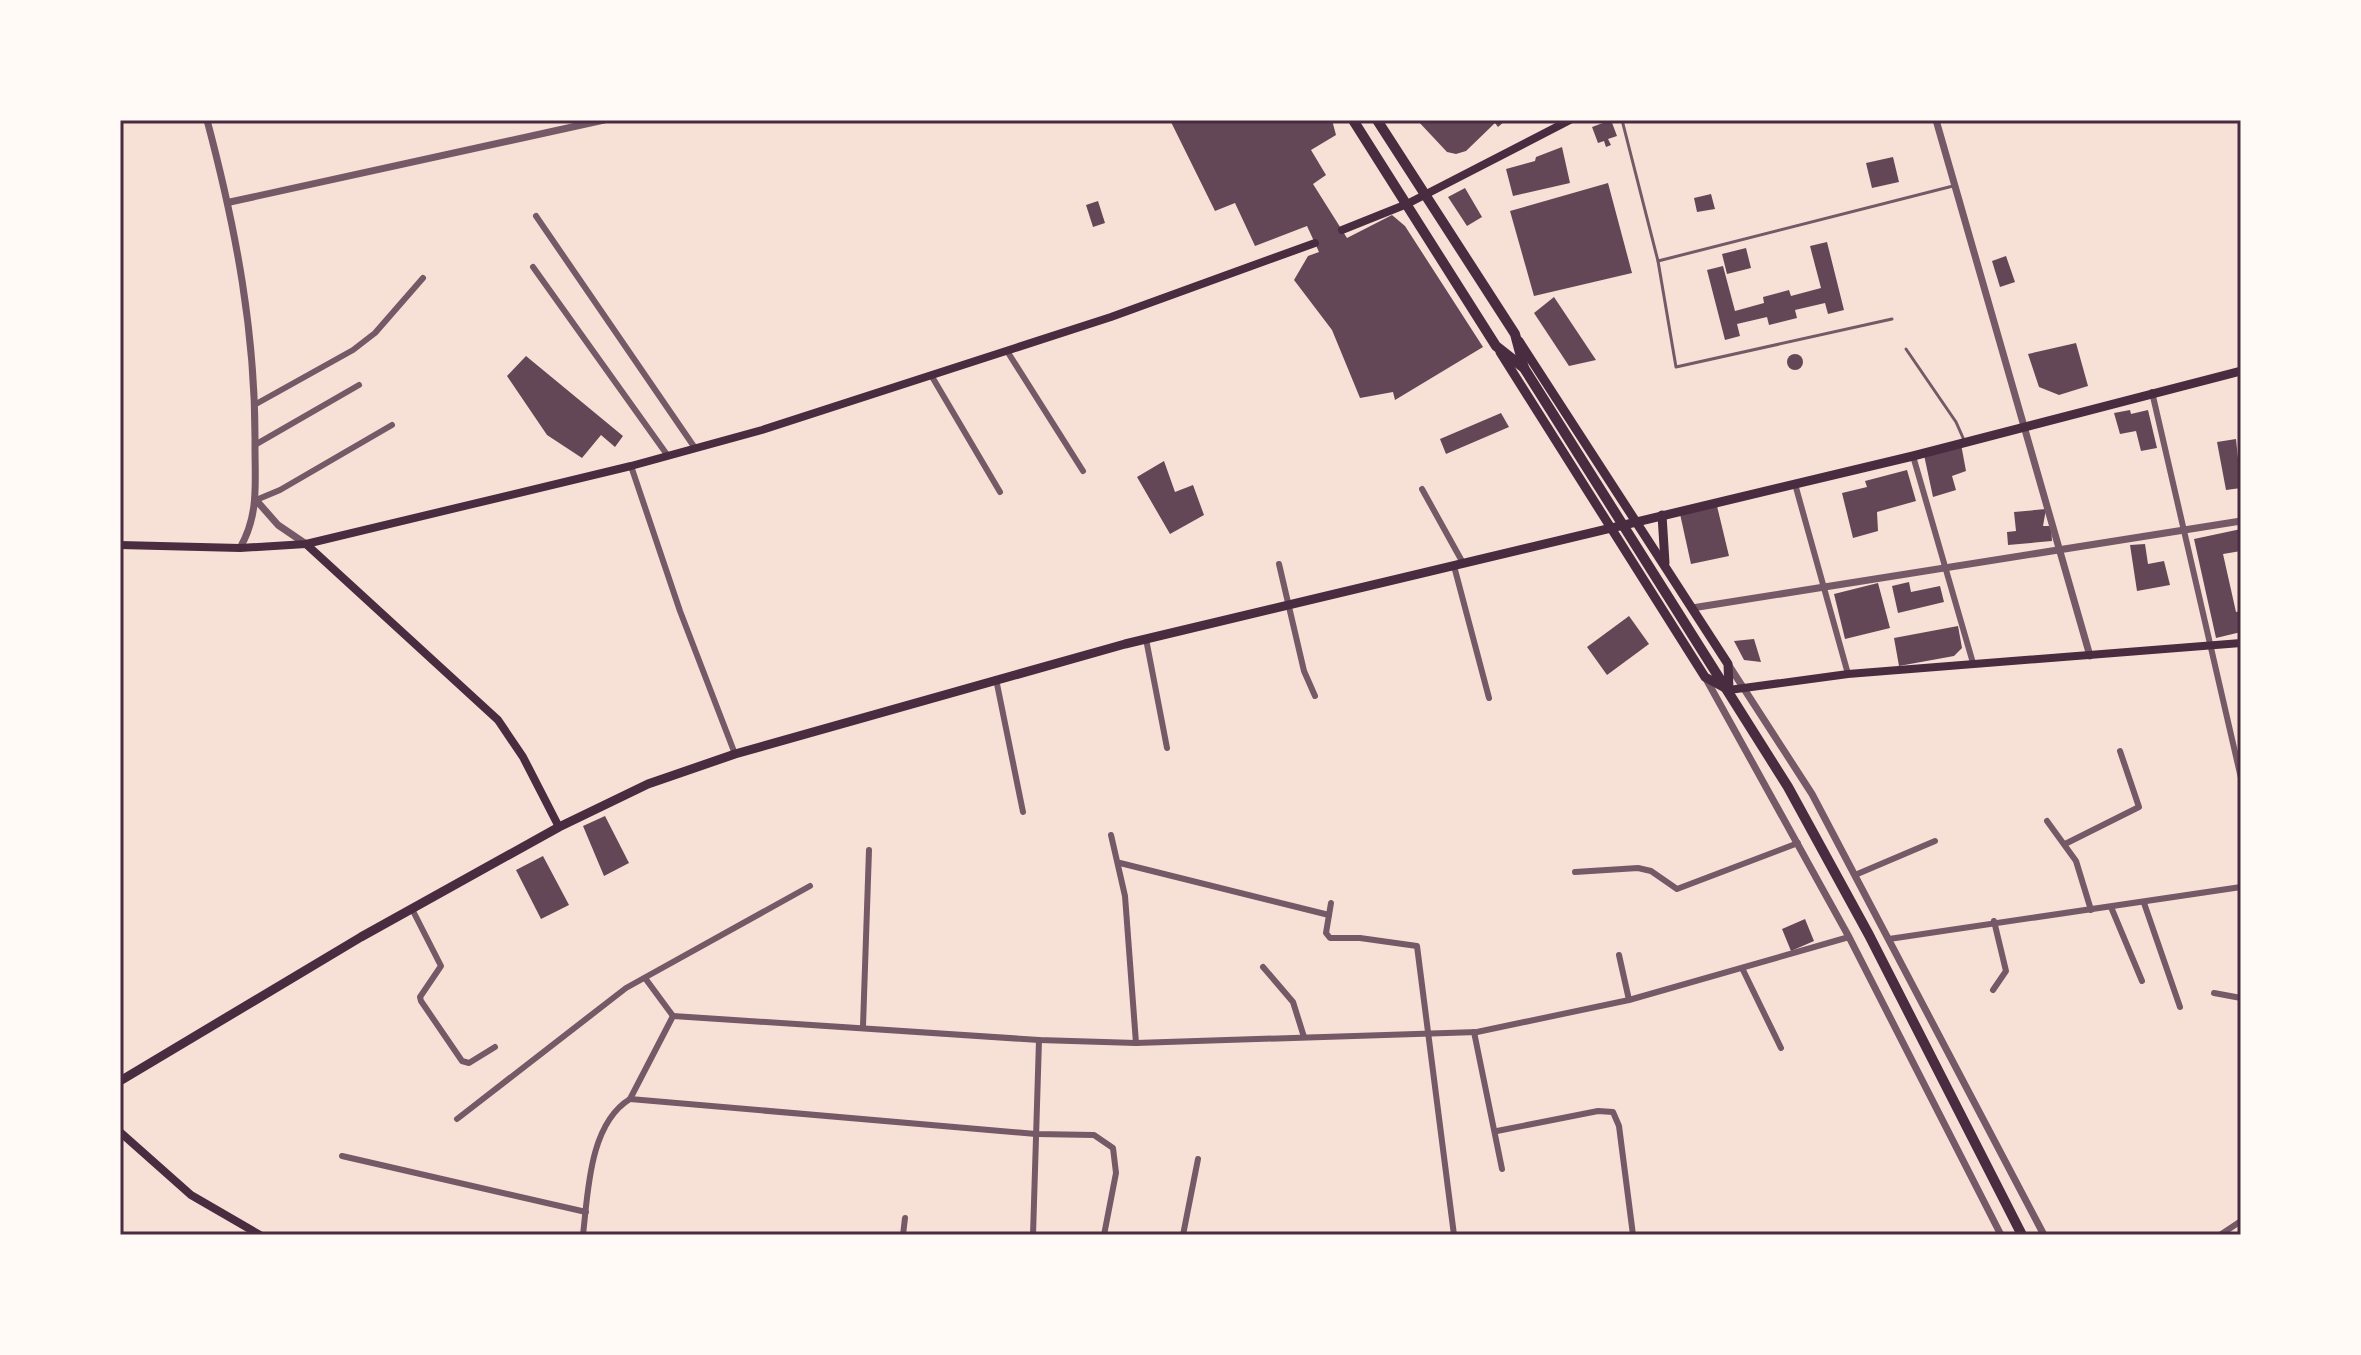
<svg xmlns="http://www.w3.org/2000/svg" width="2361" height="1355" font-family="'DM Sans',sans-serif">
<rect width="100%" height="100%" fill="#f7e1d7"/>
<g fill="#644757">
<polygon points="1170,120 1332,120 1336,135 1311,150 1326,175 1313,184 1347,238 1392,215 1405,226 1483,347 1395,400 1393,392 1360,398 1332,330 1294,280 1308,256 1319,252 1307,226 1255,246 1235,203 1215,211"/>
<polygon points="1417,120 1506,120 1498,127 1495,123 1466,151 1456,154 1447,152"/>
<polygon points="1611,120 1617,136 1608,139 1611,145 1606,147 1604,141 1598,143 1592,127"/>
<polygon points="1562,147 1570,183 1513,196 1506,169 1535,161 1536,157"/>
<polygon points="1893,157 1899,182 1872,188 1866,163"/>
<polygon points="1608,183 1632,273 1534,296 1510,211"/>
<polygon points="1465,188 1482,217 1467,226 1448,197"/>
<polygon points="1711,194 1715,209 1697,212 1694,198"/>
<polygon points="1098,201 1105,223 1093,227 1086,205"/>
<polygon points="1827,242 1844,310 1828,314 1825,303 1795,310 1797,318 1769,325 1767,317 1737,324 1740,336 1725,340 1707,270 1723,266 1735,311 1764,303 1763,297 1789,290 1791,296 1821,288 1810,246"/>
<polygon points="1746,248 1751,268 1727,274 1722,254"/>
<polygon points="2006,256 2015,282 2000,287 1992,261"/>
<polygon points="1554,297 1596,360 1569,366 1534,313"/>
<polygon points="2076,343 2088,386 2059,395 2039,387 2028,354"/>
<circle cx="1795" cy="362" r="8"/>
<polygon points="526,356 623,436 615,447 601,435 582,458 547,435 507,376"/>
<polygon points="2130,410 2131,414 2148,410 2157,448 2141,451 2136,431 2120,434 2114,413"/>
<polygon points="1501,413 1509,427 1446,454 1440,439"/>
<polygon points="2236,439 2241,488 2226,490 2217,442"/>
<polygon points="1961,444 1966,471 1952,476 1956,490 1933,497 1924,455"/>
<polygon points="1164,461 1175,492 1193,485 1204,515 1170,534 1137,477"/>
<polygon points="1907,470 1916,501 1877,512 1878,531 1853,538 1842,493 1867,487 1865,481"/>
<polygon points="1717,506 1729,556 1691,564 1680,514"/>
<polygon points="2046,509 2043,526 2051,526 2052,541 2008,545 2007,532 2016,531 2014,512"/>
<polygon points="2241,529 2241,551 2223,554 2236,612 2241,611 2241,632 2216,638 2194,539"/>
<polygon points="2145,544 2148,564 2164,561 2170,585 2137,591 2130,545"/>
<polygon points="1909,582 1911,592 1940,586 1944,602 1898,613 1892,586"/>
<polygon points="1878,583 1890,628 1845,639 1834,594"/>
<polygon points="1629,616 1649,644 1607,675 1587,647"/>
<polygon points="1958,626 1962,648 1954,656 1899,666 1894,638"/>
<polygon points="1754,639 1761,662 1744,660 1734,641"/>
<polygon points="605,816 629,863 604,876 583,826"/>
<polygon points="543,856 569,905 541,919 516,870"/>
<polygon points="1805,919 1814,941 1791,951 1782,929"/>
</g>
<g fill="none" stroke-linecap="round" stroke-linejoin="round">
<g stroke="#755966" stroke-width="3">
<polyline points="1622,120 1658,261 1676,367 1892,319"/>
<polyline points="1658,261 1953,186"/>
<polyline points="1906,349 1956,422 1964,440"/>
</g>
<g stroke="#755966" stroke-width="6">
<polyline points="536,216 695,448"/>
<polyline points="533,267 668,456"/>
<polyline points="1007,351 1083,471"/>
<polyline points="931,375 1000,492"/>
<polyline points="2152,392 2241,778"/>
<polyline points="256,404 353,350 375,333 423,278"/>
<polyline points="255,445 359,385"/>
<polyline points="1913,456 1973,663"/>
<polyline points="631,466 680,611 735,754"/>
<polyline points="1795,484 1848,674"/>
<polyline points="1422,489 1463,563"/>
<polyline points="256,500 280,490 392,425"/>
<polyline points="1279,564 1304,671 1315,696"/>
<polyline points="1454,566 1489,698"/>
<polyline points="1146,639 1167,748"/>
<polyline points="996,679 1023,812"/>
<polyline points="2047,821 2076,861 2091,910"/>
<polyline points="1111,835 1125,896 1136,1043"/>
<polyline points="2065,844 2139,807 2120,751"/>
<polyline points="1120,863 1329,915"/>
<polyline points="1575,872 1638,868 1651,871 1677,889 1798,843"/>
<polyline points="1855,875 1935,841"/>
<polyline points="1331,903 1326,933 1330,938 1360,938 1417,946 1454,1235"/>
<polyline points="2144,903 2180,1007"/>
<polyline points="2111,907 2142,981"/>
<polyline points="412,909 441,966 420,997 421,1001 462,1061 469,1063 495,1047"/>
<polyline points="1889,939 2241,887"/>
<polyline points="1619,955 1629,1000"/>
<polyline points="1263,967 1293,1002 1304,1037"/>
<polyline points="1743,970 1781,1048"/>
<polyline points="645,978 673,1016"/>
<polyline points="1993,990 2006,971 1994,921"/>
<polyline points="2214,993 2241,998"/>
<polyline points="673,1016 1039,1040 1136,1043 1477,1032 1629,1000 1849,937"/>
<polyline points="673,1016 630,1099 1036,1134 1094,1135 1113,1148 1116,1173 1104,1235"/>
<polyline points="863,1026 869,850"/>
<polyline points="1474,1032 1502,1169"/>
<polyline points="457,1119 626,988 810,886"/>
<polyline points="1497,1131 1598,1111 1613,1112 1619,1126 1633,1235"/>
<polyline points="342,1156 586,1212"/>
<path d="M 583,1235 C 588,1193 589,1124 630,1099"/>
<polyline points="903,1235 905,1218"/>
<polyline points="1033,1235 1039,1040"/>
<polyline points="1183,1235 1198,1159"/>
<polyline points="2220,1235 2241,1221"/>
</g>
<g stroke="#755966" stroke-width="7">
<path d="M 207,120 C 236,229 256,334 255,447 C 255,484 259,515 240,548"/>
<polyline points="1936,120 2090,656"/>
<polyline points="230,202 604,120"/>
<polyline points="256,500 278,525 306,544"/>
<polyline points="1692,608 2241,521"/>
<polyline points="1728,664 1812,794 2044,1235"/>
<polyline points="1705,677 1849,937 2001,1235"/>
</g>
<g stroke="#4a2c40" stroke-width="8">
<polyline points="1342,230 1407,204 1570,120"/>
<polyline points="306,544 498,720 523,757 559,827"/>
<polyline points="120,545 240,548 306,544 631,466 762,430 1111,317 1315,243"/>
<polyline points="1729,690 1848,674 2241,643"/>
<polyline points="120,1132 191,1195 260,1235"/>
</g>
<g stroke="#4a2c40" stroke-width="9">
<polyline points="1519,341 1728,664 1729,690"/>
<polyline points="1500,352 1705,677 1727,689"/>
<polyline points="1662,515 1665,563"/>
<polyline points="120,1081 361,937 559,827 648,784 735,754 1125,644 1913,456 2241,371"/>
</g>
<g stroke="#4a2c40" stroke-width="10">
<polyline points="1353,120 1496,346 1524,368 1788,787 1869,935 2022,1235"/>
<polyline points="1377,120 1515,334 1524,368"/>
</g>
</g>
<rect width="2361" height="1355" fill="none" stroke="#fffaf5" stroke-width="244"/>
<rect x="122" y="122" width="2117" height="1111" fill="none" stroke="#4a2c40" stroke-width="3"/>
</svg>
